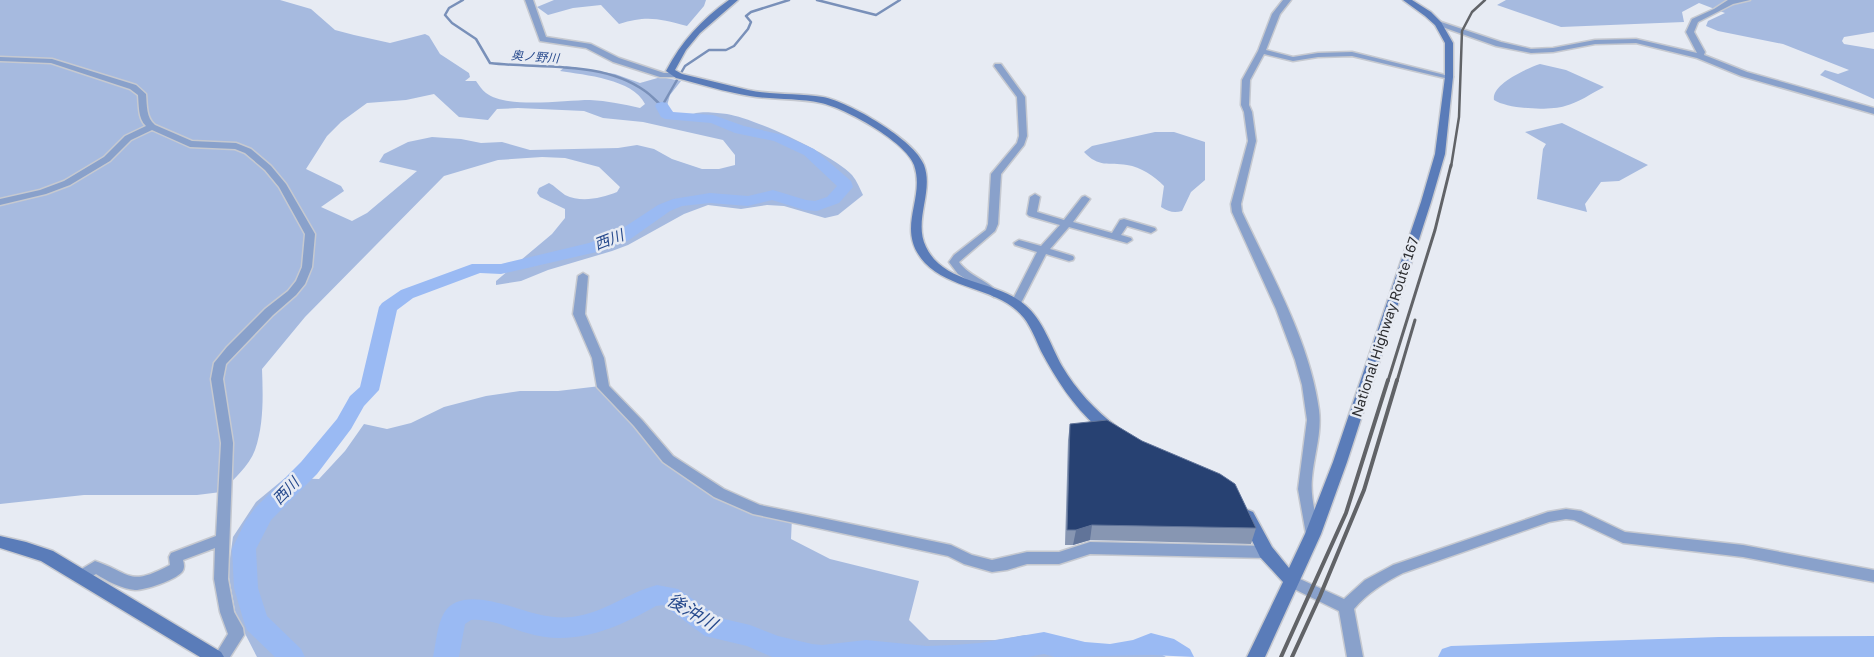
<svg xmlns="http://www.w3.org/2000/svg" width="1874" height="657" font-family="'Golos Text','Noto Sans JP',sans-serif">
<rect width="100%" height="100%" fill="#e7ebf3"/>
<g fill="#a6badf" fill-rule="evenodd">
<path d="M 0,0 L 280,0 L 311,9 L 335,30 L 354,35 L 390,43 L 425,34 L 429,36 L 440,54 L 469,73 L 470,77 L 465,81 L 476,81 C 479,85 482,90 486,93 C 507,109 564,100 590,100 C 607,101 624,104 640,108 L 645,104 C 633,79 585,75 560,71 L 566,66 L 615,74 L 640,83 L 661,77 L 681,81 L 670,95 L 666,109 L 673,112 L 674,116 C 683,117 688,116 696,113 C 705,111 719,113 727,114 C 756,119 832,154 852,175 C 857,181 860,189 863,195 L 838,215 L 825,218 L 784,206 L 767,205 L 741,209 L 708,205 L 684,214 L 628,245 L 612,251 L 548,270 L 521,281 L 496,285 L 496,281 L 552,234 L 565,218 L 565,209 L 540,197 L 537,193 L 539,188 L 549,183 C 555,186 559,191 565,195 C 582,203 601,198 617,192 L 620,187 L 599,167 L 565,158 L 542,157 L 498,160 L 444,176 L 305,317 L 262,369 C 263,395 264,424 255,450 C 249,466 233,480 221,492 L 197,495 L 84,495 L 0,504 ZM 434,94 L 459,117 L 488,120 L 497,109 L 518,108 L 584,111 L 603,118 L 643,122 L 723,140 L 735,155 L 735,165 L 719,169 L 702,169 L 672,159 L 654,149 L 637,145 L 618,148 L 530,150 L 502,142 L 481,143 L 461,139 L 432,137 L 408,142 L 384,154 L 379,162 L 417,171 L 367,213 L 352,221 L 321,207 L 344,191 L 341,186 L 306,169 L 327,136 L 341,122 L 367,103 L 406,100 Z"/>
<path d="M 554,0 L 706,0 L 704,6 L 687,26 C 659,19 648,15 619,24 L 601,5 L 573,8 L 548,15 L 537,7 Z"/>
<polygon points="1506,0 1874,0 1874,32 1844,37 1842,41 1844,44 1874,49 1874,99 1820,75 1825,70 1838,74 1849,70 1783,44 1718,31 1706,26 1708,21 1725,13 1699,3 1682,12 1684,22 1561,27 1497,5"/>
<path d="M 1540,64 L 1566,70 L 1604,87 C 1592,93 1578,103 1565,106 C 1548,111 1508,109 1494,100 C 1491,84 1528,68 1540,64 Z"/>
<polygon points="1562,123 1648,165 1619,181 1601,182 1585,204 1587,212 1537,199 1543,149 1546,144 1525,132"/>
<path d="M 1155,132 L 1174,132 L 1205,142 L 1205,180 L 1191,192 L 1182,211 C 1174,213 1169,212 1161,207 L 1164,186 C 1154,176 1141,167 1127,165 C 1108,162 1099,168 1084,152 L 1092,146 Z"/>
<polygon points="609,385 640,417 669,454 736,498 792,517 791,539 830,559 919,581 909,620 929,640 995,640 1025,635 1105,651 1127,648 1155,651 1166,657 257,657 236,616 228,572 233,537 256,502 285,478 319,479 345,451 364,424 387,429 411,423 444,407 486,396 520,391 558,391"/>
</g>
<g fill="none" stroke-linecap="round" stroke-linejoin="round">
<g stroke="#7990b9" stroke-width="2.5">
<path d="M 463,0 L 449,8 L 445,15 L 452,23 L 476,39 L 490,63 C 539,69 602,60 645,91 C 651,95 656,101 662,106 L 685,66 L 709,50 L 726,50 L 734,46 L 748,29 L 751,22 L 746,16 L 751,12 L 789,0"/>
<polyline points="817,0 876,15 900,0"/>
</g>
<g fill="#9abaf3" fill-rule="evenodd">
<polygon points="662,102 667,103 673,112 713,115 744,126 783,135 814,149 851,181 853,187 839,203 817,211 804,210 772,200 748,206 710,203 682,206 670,211 629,240 601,251 501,274 480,273 413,298 397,310 379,390 364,406 351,429 317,474 271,520 256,549 258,588 267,616 301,649 305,657 275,657 247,630 244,622 234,588 232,549 245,522 255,508 301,462 337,419 350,396 360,387 379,307 382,303 401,290 472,264 501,264 589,243 617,232 658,205 673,199 710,193 748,196 773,190 806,200 815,201 827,197 837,186 804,155 774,141 735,133 711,123 665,119 661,117 655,106 657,103"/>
<path d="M 657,585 L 678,589 L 720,618 L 750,625 L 778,636 L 812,644 L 822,645 L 866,640 L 927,646 L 954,645 L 980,643 L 1044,632 L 1085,642 L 1110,644 L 1133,640 L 1151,633 L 1174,639 L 1190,649 L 1194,657 L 1152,655 L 1055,657 L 1044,654 L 1028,657 L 772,657 L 747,646 L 705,636 L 663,605 L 656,606 C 616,629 573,647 527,633 C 509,628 490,618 471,620 L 465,624 L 459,657 L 433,657 C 436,643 437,625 444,613 C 461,584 514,609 537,614 C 549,617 560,618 572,617 C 604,613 627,593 657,585 Z"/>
<polygon points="1874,636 1874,657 1438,657 1442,649 1451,646 1719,637"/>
</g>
<g stroke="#c6c9d0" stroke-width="3">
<g id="street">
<polygon points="525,0 533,0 546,37 591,44 619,58 664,73 674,73 678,75 674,77 660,77 613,62 586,48 540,41"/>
<path d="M 1283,0 L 1291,0 L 1280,14 L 1266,50 L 1293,57 L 1318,53 L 1352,52 L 1453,77 L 1449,79 L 1352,56 L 1318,57 L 1293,61 L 1264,54 L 1250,80 L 1249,105 L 1252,112 L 1256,141 L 1241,204 L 1242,212 C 1271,274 1310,342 1319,410 C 1322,433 1314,455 1312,478 C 1310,497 1316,516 1320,534 L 1318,538 L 1313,540 L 1308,538 L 1306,534 L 1298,489 L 1307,420 L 1302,385 L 1295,360 L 1276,309 L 1232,212 L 1231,204 L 1248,141 L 1244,112 L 1241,105 L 1242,80 L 1258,51 L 1272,14 Z"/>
<polygon points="1728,0 1750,0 1733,4 1698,22 1694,32 1705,52 1704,55 1747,72 1874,108 1874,114 1741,76 1697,58 1636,43 1595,44 1553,52 1531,53 1496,46 1434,24 1441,22 1501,42 1531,49 1553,48 1595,40 1636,39 1697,53 1686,32 1692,19 1714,9"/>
<path d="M 0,57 L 52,59 L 136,85 L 146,94 C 147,105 146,118 155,125 L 192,141 L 236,143 L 251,149 L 271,166 L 286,184 L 315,234 L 312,267 L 305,284 L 296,295 L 273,315 L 226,364 L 223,379 L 233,443 L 228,579 L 234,612 L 243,628 L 244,635 L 230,657 L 214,657 L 228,634 L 220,612 L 214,579 L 215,548 L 183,560 C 184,564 185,568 182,572 C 175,580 146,590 135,590 C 122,589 107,581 96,574 L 80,583 L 75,581 L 73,577 L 75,573 L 95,561 C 133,574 128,587 170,565 L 169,557 L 171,553 L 216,536 L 221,443 L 211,379 L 214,363 L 227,347 L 265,309 L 288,291 L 296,281 L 302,267 L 305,234 L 279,187 L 265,170 L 245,153 L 235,149 L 190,147 L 152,130 L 131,140 L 110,161 L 70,185 L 46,194 L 0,205 L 0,199 L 40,190 L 64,181 L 104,157 L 125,136 L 146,126 C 138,119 139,105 138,95 L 130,89 L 51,63 L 0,61 Z"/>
<path d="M 995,64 L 1001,64 L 1025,97 L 1027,136 L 1024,145 L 1001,174 L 998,224 L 995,231 L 959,262 C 969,277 989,280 999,294 L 994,297 L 958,274 L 949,262 L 954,255 L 986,230 L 988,224 L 991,174 L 1017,143 L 1019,136 L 1017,97 L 994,66 Z"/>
<polygon points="1035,194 1040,197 1037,212 1064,220 1082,197 1085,196 1090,199 1073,222 1112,233 1120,220 1124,219 1155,228 1156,230 1151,233 1127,226 1121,235 1131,238 1132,240 1127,243 1069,227 1050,249 1073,256 1074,258 1073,260 1069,261 1046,254 1020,305 1012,305 1011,303 1037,252 1015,245 1014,243 1019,240 1041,246 1060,225 1029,216 1027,214 1030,197"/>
<polygon points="583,273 588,276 585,314 604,358 609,386 642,420 673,456 724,489 760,505 951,545 972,555 992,560 1027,552 1059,552 1090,542 1266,546 1271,548 1273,552 1271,556 1266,558 1090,554 1059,564 1027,564 1007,570 992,572 964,564 948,556 753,514 714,497 663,462 634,426 597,387 592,358 573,314 578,276"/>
<path d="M 1566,509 L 1581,511 L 1625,532 L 1743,545 L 1874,570 L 1874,582 L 1743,557 L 1623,543 L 1574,520 L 1566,519 L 1549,522 L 1403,573 C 1385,582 1367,593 1354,609 L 1363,657 L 1347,657 L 1339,611 L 1286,585 L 1284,581 L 1286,577 L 1291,575 L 1344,599 L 1365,580 L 1393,565 L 1548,512 Z"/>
</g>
</g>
<g stroke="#c6c9d0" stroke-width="3">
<g id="secondary">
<path d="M 729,0 L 738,0 L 700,33 L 686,50 L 675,70 L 682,74 C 704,79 726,85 748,90 C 772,95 798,93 823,97 C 849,102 915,140 924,165 C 934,192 913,221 926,247 C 944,285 997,280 1025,305 C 1043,320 1051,346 1062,366 C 1076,390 1095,410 1117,427 L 1119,431 L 1117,435 C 1108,437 1104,432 1097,427 C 1073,406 1056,379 1041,351 C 1036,340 1031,327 1024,318 C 999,287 952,291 925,263 C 894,229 926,200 914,165 C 906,142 845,108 821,103 C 798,98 773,100 750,96 C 725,92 700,84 676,78 L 666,71 C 681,42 702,19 729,0 Z"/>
<polygon points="1403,0 1412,0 1431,12 1441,22 1453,43 1453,77 1445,154 1431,202 1347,462 1321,534 1265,657 1247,657 1283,582 1260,557 1240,516 1243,512 1248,510 1253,512 1272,547 1289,568 1305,534 1333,462 1421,202 1435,154 1445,77 1445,43 1435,25 1425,16"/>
<polygon points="0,536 26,542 53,551 221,652 224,657 200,657 41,561 0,548"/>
</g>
</g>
<use href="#street" fill="#89a1cb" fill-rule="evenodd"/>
<use href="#secondary" fill="#5a7cb9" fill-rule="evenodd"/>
<polyline stroke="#616367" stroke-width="2.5" points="1451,167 1459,117 1462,31 1472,12 1485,0"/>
<g stroke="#616367" stroke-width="3">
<polyline points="1388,381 1435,230 1451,165"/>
<polyline points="1397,381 1415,320"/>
</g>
<g stroke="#616367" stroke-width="4">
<polyline points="1281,657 1346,513 1388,380"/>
<polyline points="1292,657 1320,596 1364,490 1397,380"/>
</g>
</g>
<polygon fill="#8796b2" points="1070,424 1142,441 1256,528 1251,544 1090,540 1073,545 1065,545 1068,440"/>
<polygon fill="#617499" points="1092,525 1090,540 1073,545 1076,530"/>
<polygon fill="#274172" stroke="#617499" points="1107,420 1142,441 1220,474 1235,484 1256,528 1092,525 1076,530 1067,530 1070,424"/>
<g text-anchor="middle" stroke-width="5" stroke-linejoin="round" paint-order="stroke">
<g font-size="12" font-style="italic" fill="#274a8d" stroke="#e7ebf3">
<text transform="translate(535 57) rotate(4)" y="4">奥ノ野川</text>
</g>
<g font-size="14" fill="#2d2e31" stroke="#e7ebf3">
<text transform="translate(1385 327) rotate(-72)" y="5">National Highway Route 167</text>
</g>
<g font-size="15" font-style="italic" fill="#274a8d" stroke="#e7ebf3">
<text transform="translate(609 240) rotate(-21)" y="5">西川</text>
<text transform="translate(286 491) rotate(-46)" y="5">西川</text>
</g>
<g font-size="18" font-style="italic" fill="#274a8d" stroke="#e7ebf3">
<text transform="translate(692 612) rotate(31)" y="6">後沖川</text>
</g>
</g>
</svg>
